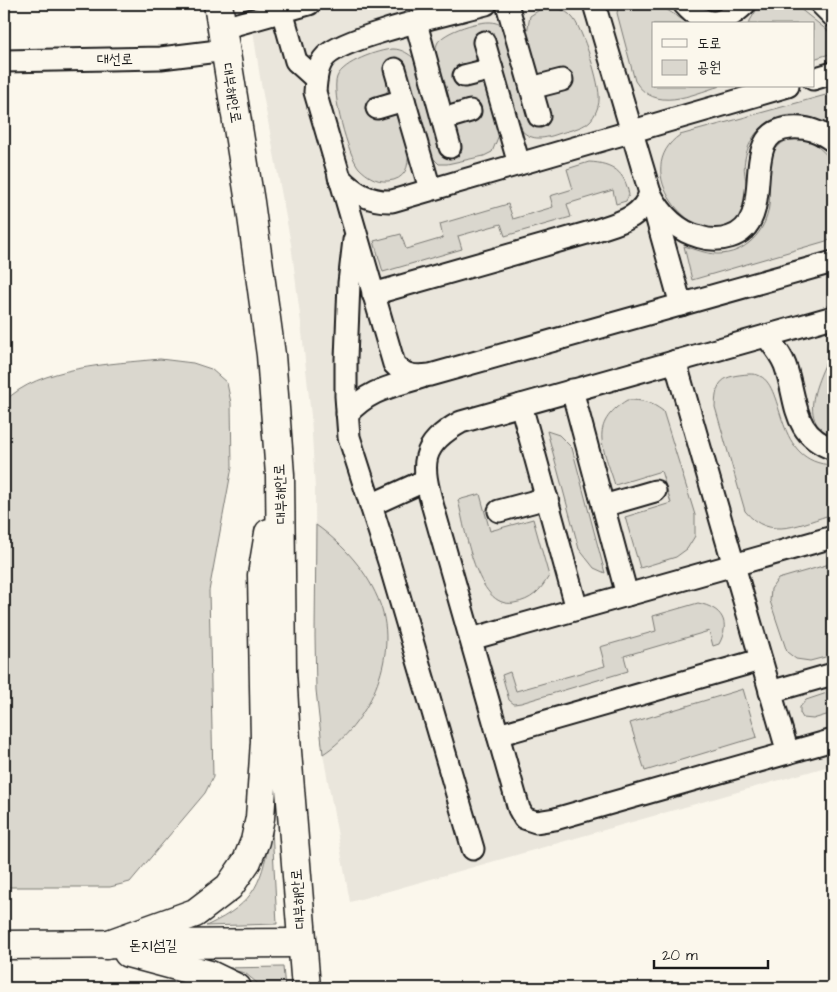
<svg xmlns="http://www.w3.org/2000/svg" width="837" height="992" font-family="'Architects Daughter','Poor Story',sans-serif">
<rect width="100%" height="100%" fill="#fbf7ec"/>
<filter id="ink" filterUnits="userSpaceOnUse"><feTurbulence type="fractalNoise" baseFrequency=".02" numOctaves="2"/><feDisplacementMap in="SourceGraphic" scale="10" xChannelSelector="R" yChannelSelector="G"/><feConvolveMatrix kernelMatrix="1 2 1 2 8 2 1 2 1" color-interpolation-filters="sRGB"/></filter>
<g filter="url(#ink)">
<path fill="#eae6dc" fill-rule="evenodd" d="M 249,4 L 833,4 L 833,765 L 350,902 L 323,754 L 316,690 L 315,490 L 311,416 L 301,323 L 291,244 L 261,84 ZM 653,24 L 813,24 L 813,86 L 653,86 Z"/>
<g fill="#dad7ce" stroke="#7b7a75">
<path d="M 619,4 L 658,4 L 689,24 L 653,24 L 653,86 L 720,86 C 690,95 655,113 635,81 L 617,13 Z"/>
<path d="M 694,4 L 725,4 C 715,13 705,11 694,4 Z"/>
<polygon points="760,4 794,4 833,35 833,53 813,59 813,24 748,24"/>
<path d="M 544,7 C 555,7 565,9 572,17 C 582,27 601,85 599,100 C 599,106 595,116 590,121 C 582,129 565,131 555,135 C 539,140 528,140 518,126 L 493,32 L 473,38 C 475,48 479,56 473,66 L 454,71 L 458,87 L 484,80 L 499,135 L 492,152 L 484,156 L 447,164 L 439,164 L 428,153 L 404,62 L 385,67 L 388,90 L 384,96 L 370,100 L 373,116 L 398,110 C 403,130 423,178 388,181 C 376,182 367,176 359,168 C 348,155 331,93 337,77 C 343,62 378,50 393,49 C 402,49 409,54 416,60 L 443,156 L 461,151 L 456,130 L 457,125 L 480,117 L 476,101 L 450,107 C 446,93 432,56 437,44 C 441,32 484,18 496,23 C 501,24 504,29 507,33 L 530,125 L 551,120 L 527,33 L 530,16 Z"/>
<path d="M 833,93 L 833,128 C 798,104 754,113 745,159 C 742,173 749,186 747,200 C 746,211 738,223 729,227 C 691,245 629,170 680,135 Z"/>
<path d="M 794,137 L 812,141 L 833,161 L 833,239 L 692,280 L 684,246 C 695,249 706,254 718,254 C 745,254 766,232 769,206 C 771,192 766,177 769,163 C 771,150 782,141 794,137 Z"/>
<path d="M 589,162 C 613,163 625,172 629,195 L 626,201 L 616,204 L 613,190 L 567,204 L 571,217 L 505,236 L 501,224 L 458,236 L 462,249 L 383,272 L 374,241 L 401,234 L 406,249 L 443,238 L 440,224 L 508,204 L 513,219 L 553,207 L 550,196 L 573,189 L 567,169 Z"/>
<path d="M 833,345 L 833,438 C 793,418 822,376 833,345 Z"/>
<path d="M 160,359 L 193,363 L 211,369 L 227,383 L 231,403 L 232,467 L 209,591 L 213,777 L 205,793 L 130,882 L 110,887 L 4,887 L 4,402 C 39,366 112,364 160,359 Z"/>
<path d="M 749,374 C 752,374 757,374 760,376 C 786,388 773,463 833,465 L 833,514 C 802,523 770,542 745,511 L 715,407 C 716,380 722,376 749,374 Z"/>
<path d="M 627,400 C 643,400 651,402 663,411 L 695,515 L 695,536 L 687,549 L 676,557 L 640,568 L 625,517 L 671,503 L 661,471 L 615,485 C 604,448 587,425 627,400 Z"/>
<polygon points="547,431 559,435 572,448 605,573 594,568 579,549"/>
<path d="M 480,494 L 490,531 L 533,519 L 549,576 C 540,591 532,600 514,603 C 476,610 465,527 458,500 Z"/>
<path d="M 316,525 C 343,544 369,573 380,604 C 400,657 367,726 323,754 L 316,690 L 315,636 Z"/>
<polygon points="833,563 833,655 810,661 796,659 787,652 770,601 771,589 778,579"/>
<path d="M 698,603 C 722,608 731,622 719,644 L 713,646 L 709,631 L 624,656 L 628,671 L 521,703 L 514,704 L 509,700 L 502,675 L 510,672 L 516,691 L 605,666 L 600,647 L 656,631 L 653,616 Z"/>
<polygon points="743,689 757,737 645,771 630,723"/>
<polygon points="833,691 833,713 813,719 803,718 800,713 800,707 806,700"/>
<path d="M 272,828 L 277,924 L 206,926 C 259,901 261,882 272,828 Z"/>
<polygon points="283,967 285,988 263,988 245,973 223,968"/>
</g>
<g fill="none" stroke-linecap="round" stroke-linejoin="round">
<g stroke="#1c1c1c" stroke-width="25">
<g id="service">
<path d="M 486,4 C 453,13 346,36 326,56 C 317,65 316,79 315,92 L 394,364 C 405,376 414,377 430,375 L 833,262"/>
<polyline points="507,4 539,116"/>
<path d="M 684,4 C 707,30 721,26 745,4"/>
<polyline points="821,4 833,16"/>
<polyline points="282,11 296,61 316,79"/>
<polyline points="416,23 450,147"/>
<polyline points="223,28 309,4"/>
<polyline points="484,42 519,164"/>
<polyline points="4,61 161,58 226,50"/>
<polyline points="395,69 430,189"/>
<polyline points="464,76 492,69"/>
<polyline points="813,79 833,73"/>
<polyline points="531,88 562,80"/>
<polyline points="377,108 404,100"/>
<polyline points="443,119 470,111"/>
<path d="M 339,177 C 354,193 370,202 392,201 L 788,86"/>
<path d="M 650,193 C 661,214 676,231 700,237 C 709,240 721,240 730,237 C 781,221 734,131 791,128 C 808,127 819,131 833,141"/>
<polyline points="653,205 681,305"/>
<polyline points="354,240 349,283 346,359 346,396 349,437 390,565 473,849"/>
<path d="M 373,294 L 594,231 C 616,223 642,219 650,193 L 594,4"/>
<path d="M 833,317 L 461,422 C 419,445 421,464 433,507 L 519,809 L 524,818 L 536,822 L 555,819 L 833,740"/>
<path d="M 766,336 C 773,345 781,354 785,365 C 798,401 791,434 833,449"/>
<polyline points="675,361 788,753"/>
<polyline points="572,390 627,595"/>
<polyline points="521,405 577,609"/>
<path d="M 347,414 C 370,389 391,387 422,377"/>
<polyline points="371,505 426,480"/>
<polyline points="603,506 655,491"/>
<polyline points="499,511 547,498"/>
<polyline points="471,639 833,537"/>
<polyline points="770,692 833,674"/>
<polyline points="498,735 760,660"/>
</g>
</g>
<g stroke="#1c1c1c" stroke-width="31">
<g id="tertiary">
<polyline points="218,4 250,202 271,355 280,475 282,671 286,739 306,988"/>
<polyline points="4,945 302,943"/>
<polyline points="106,945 195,913 229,887 247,861 255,841 260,818 265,741 262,575 269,533"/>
<polyline points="128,953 210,975 237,988"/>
</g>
</g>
<use href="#service" stroke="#fbf7ec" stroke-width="21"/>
<use href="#tertiary" stroke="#fbf7ec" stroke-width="28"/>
</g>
</g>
<g text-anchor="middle" stroke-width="4.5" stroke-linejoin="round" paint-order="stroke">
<g font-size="15" fill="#1c1c1c" stroke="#fbf7ec">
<text transform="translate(115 59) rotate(-1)" y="5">대선로</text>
<text transform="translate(232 93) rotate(81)" y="5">대부해안로</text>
<text transform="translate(280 494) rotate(-92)" y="5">대부해안로</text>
<text transform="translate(298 899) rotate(-94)" y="5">대부해안로</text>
<text x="153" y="950">돈지섬길</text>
</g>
</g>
<rect width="837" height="992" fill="none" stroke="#fbf7ec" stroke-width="20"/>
<rect x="10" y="10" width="817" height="972" fill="none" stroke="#1c1c1c" stroke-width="2" filter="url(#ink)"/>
<rect x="652" y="22" width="162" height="65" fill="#fbf7ec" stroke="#a29f99"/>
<rect x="662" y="39" width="25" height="8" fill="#fbf7ec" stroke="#a29f99"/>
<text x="697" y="48" font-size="15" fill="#1c1c1c">도로</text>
<rect x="662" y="60" width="25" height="15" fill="#dad7ce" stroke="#a29f99"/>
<text x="697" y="72" font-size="15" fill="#1c1c1c">공원</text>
<path d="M654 960v8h114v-8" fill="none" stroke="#1c1c1c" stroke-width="2.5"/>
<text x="662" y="960" font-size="15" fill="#1c1c1c" stroke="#fbf7ec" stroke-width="4" paint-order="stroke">20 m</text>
</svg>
